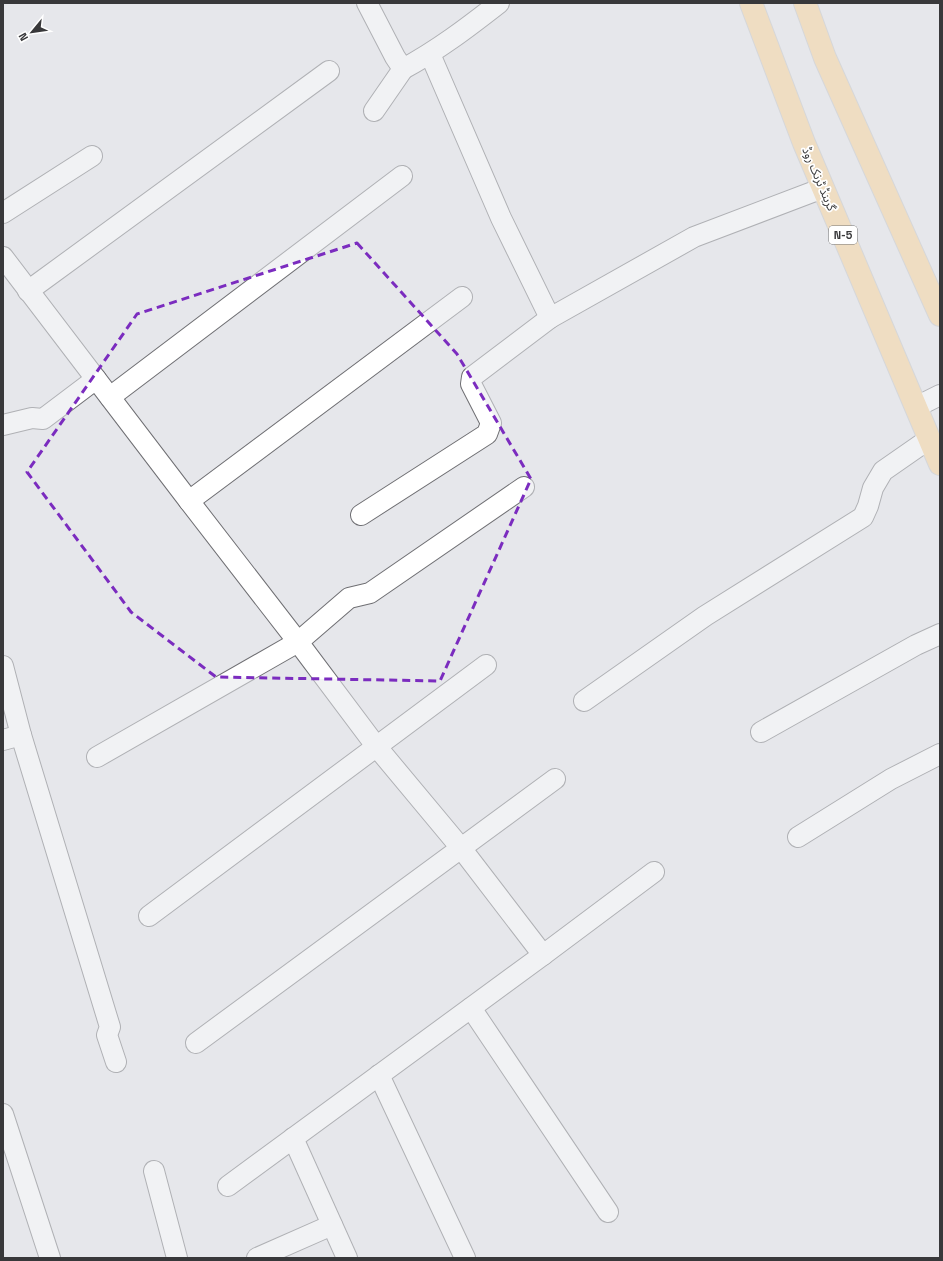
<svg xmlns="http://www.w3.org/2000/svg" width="943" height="1261" font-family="'Space Grotesk','Noto Sans Arabic',sans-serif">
<rect width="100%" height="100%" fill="#e6e7eb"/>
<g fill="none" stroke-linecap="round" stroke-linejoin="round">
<g stroke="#6f6f73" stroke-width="22">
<g id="minor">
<path d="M 367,3 L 395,57 L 403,69 C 438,50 467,28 499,3"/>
<polyline points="430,54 501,218 550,318 694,237 823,188"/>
<polyline points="374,111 403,69"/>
<polyline points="3,213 92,156"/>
<polyline points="3,257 189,501 298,642 376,746 461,848 543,955"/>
<polyline points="28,291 329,71"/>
<polyline points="110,397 402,176"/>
<polyline points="916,407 940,395"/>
<polyline points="3,425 32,418 43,419 96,379"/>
<polyline points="189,501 462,297"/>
<polyline points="361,515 487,434 491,423 471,384 472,377 550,318"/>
<polyline points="3,666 21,735"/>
<polyline points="584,701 705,616 863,517 868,506 873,488 883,471 929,439"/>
<polyline points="761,732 916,645 940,634"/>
<polyline points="3,740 21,735 110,1027 107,1035 116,1062"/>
<polyline points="97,757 298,642 349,598 370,593 524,487"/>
<polyline points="798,837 891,779 940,754"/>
<polyline points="149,916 486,665"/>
<polyline points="471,1008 608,1212"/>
<polyline points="196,1043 555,779"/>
<polyline points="379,1075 465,1258"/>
<polyline points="3,1114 50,1258"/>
<polyline points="293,1138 347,1258"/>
<polyline points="154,1171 177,1258"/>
<polyline points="228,1186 543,955 654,872"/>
<polyline points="257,1258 332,1225"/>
</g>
</g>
<g stroke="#c3c3c4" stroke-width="24">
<g id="trunk">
<polyline points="751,3 804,143 940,464"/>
<polyline points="805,3 825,58 940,315"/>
</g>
</g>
<use href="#minor" stroke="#fff" stroke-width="20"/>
<use href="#trunk" stroke="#fad090" stroke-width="22"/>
</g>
<path d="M0 0H943V1261H0ZM 357,243 L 457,354 L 531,479 L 440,681 L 216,677 L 131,612 L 27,472 L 137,314 Z" fill="#e6e7eb" fill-opacity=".55" fill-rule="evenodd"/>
<path fill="none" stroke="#7b2cbf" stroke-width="3" stroke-dasharray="8 5" stroke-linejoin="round" d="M 357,243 L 457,354 L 531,479 L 440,681 L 216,677 L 131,612 L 27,472 L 137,314 Z"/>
<g text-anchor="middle" stroke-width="3.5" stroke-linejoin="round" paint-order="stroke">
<rect fill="#fff" stroke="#747475" stroke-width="1" x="829" y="226" width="28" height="18" rx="3"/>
<g font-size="11" font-weight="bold" fill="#38383a">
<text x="843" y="239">N-5</text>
</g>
<g font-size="12" fill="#38383a" stroke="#fff">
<text transform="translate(819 179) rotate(67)" y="4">گرینڈ ٹرنک روڈ</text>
</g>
</g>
<rect width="943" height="1261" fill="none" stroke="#38383a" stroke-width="8"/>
<g transform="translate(32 32) rotate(241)" stroke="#ffffff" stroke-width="3" paint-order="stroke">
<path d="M0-3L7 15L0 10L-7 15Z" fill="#38383a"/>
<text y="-6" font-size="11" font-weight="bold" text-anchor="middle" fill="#38383a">N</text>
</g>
</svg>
